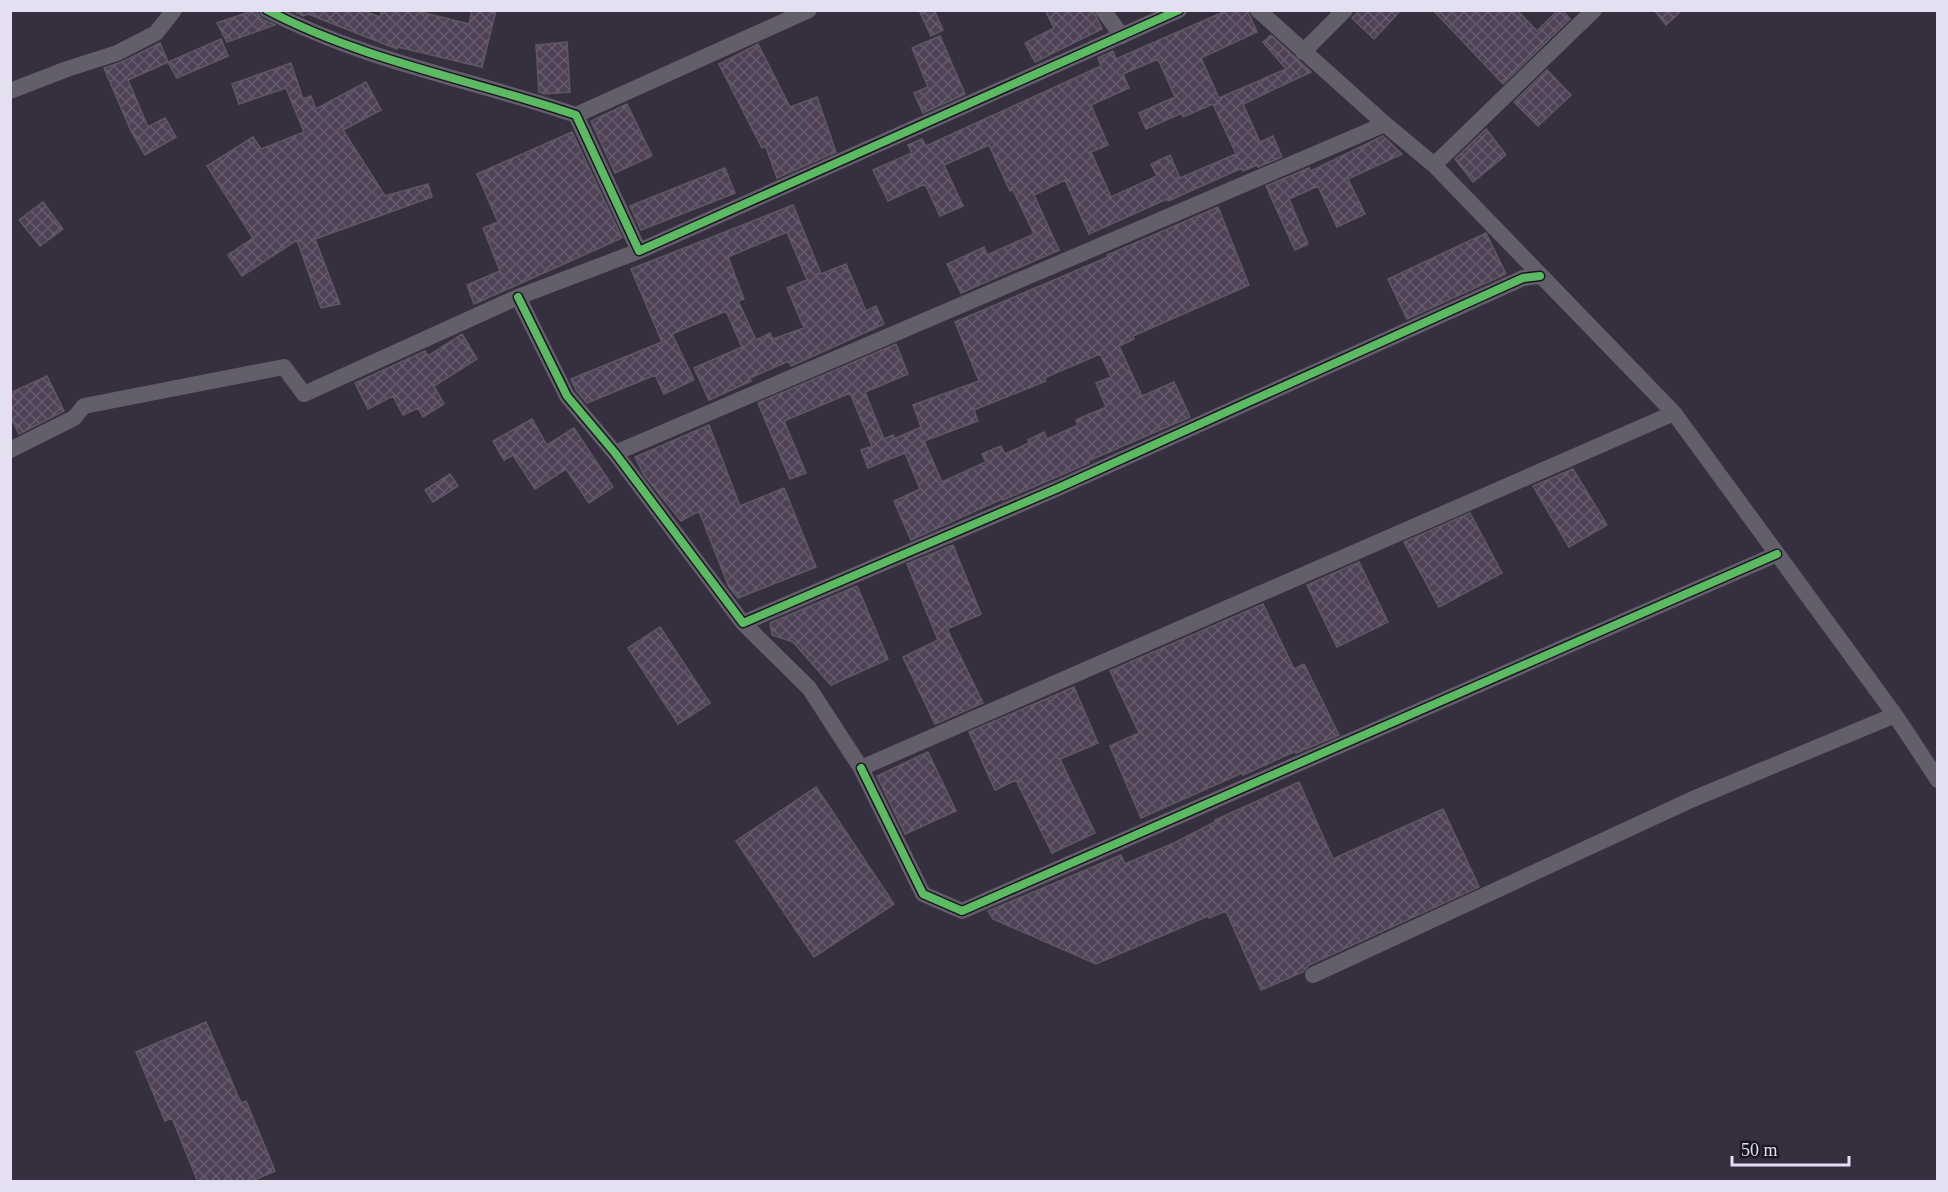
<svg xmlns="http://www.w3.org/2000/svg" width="1948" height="1192" font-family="Georgia,serif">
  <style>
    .building { fill: url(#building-cross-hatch); stroke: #5f5864; stroke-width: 1.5; fill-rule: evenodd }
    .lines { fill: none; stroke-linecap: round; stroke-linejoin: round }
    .minor { stroke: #635f6a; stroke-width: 16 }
    .cycleway-casing { stroke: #191521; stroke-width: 11 }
    .cycleway { stroke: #5cba63; stroke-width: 8 }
  </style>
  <defs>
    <pattern id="building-cross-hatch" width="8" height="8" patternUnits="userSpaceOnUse" patternTransform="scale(1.5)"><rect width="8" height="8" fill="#4f4156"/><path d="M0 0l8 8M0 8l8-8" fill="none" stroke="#685c6f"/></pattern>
  </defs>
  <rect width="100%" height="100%" fill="#352f3f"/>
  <path class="building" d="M255 10 262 19 275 25 227 42 217 23Z
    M292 10H361L380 17 382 10H413L469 24 472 10H496L482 67 398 47 397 49 308 14 303 16Z
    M919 10H934L943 30 931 36Z
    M1045 10H1093L1102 29 1035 62 1025 43 1054 28Z
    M1228 10H1247L1257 32 1201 58 1219 98 1286 69 1263 42 1271 35 1311 72 1243 104 1260 142 1273 136 1282 157 1258 167 1257 165 1243 171 1242 168 1168 201 1167 199 1089 234 1065 180 1034 195 1059 250 961 293 947 264 984 247 987 255 1034 234 1013 190 1010 191 989 145 944 165 963 206 940 216 925 184 888 201 873 170 912 153 908 145 922 139 926 146 1101 66 1098 58 1113 51 1116 59ZM1158 59 1175 97 1139 113 1146 129 1182 113 1183 117 1213 104 1236 154 1180 178 1170 155 1151 164 1157 176 1111 197 1091 152 1108 145 1091 105 1129 88 1123 74Z
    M1360 10H1401L1374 39 1352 18Z
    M1433 10H1517L1537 31 1558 10H1562L1570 19 1503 84Z
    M1654 10H1682L1666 25Z
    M940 36 965 94 923 113 914 93 928 87 912 48Z
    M221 39 228 56 177 78 168 62Z
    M567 42 570 92 544 94 539 92 536 45Z
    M160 43 168 62 128 80 148 127 165 118 176 137 145 155 131 131 104 68 122 62Z
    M758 44 790 107 817 97 836 152 777 178 766 147 762 148 719 64Z
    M291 63 303 99 311 96 316 109 366 82 381 110 343 130 385 196 428 184 432 197 315 239 340 304 321 308 297 240 242 276 228 255 253 238 207 166 253 137 261 149 304 132 286 88 239 104 232 84Z
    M1547 70 1571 95 1538 126 1514 102Z
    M627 104 652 156 615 173 591 121Z
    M1486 129 1506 155 1473 182 1455 159Z
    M572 132 622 238 474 304 467 285 500 271 483 228 498 222 477 174Z
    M1383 136 1402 154 1348 179 1365 214 1337 227 1318 186 1289 199 1308 244 1295 250 1266 186 1309 168 1311 171Z
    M725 168 735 193 641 230 630 206Z
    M43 202 63 229 40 246 19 220Z
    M793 205 821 274 846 264 866 311 876 306 884 324 791 366 789 361 750 378 751 381 709 400 694 368 742 347 726 311 672 334 694 380 664 394 655 375 587 403 576 390 571 379 662 342 631 269ZM787 232 807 280 787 288 804 328 773 339 770 333 756 340 738 301 744 299 728 257Z
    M1218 207 1249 285 1133 336 1134 339 1119 346 1142 396 1174 382 1190 417 1088 461 1089 463 1052 479 1003 500 1002 499 911 540 894 501 920 489 905 453 868 468 861 450 872 446 850 393 784 421 806 473 790 479 758 403 896 344 908 374 865 392 884 439 893 435 894 439 921 427 913 405 979 381 955 322 1108 257 1107 255ZM1100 354 1111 377 1096 383 1106 407 1076 420 1078 425 1047 439 1044 432 1028 440 1029 443 1005 454 1001 446 982 454 986 462 942 482 924 441 978 421 974 410 1046 381 1044 378Z
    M1486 233 1506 274 1407 319 1388 279Z
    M462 334 477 359 434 386 444 404 423 417 418 408 403 415 393 396 368 409 355 383 425 351 428 356Z
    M47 376 64 411 19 434 10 416V393Z
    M532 419 547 445 574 428 613 487 589 503 566 469 535 489 513 455 504 460 493 441Z
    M709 425 740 506 784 488 816 567 738 598 729 587 699 511 681 521 644 475 635 457Z
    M1573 469 1607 525 1569 547 1533 486Z
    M450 474 458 486 433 502 425 490Z
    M1470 513 1502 573 1439 607 1404 542Z
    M953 545 981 614 947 629 983 703 935 724 903 657 938 640 907 564Z
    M1359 562 1388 622 1337 647 1307 585Z
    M857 586 888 659 831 685 793 642 772 635 770 623Z
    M1263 604 1294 669 1304 664 1339 735 1296 753V751L1243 775 1242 773 1141 818 1110 746 1139 733 1110 671Z
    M660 627 710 703 678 724 628 648Z
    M1074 687 1098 743 1060 759 1095 833 1052 853 1016 780 995 790 969 732Z
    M928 752 956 811 905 834 877 776Z
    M1299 782 1333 859 1443 809 1479 887 1309 965 1303 972 1261 990 1226 911 1209 918 1208 916 1096 964 993 919 988 911 1121 855 1125 864 1174 843 1215 822V820Z
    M816 787 894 904 814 957 736 841Z
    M206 1022 241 1103 246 1101 275 1171 250 1182H198L172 1118 165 1121 136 1052Z"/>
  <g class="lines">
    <path class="minor" d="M267 10C364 61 473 80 576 115L639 251 1179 10
      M1103 10 1122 36
      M1258 10 1385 124 1434 165 1674 413 1895 715 1938 780
      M1303 52 1345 10
      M10 91 67 69 117 53 156 33 174 10
      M576 115 809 10
      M1434 165 1594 10
      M518 297 567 396 615 453 743 623 1056 489 1523 278 1540 276
      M10 450 74 418 84 406 284 367 304 394 518 297 639 251
      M615 453 1385 124
      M743 623 809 688 861 768 1674 413
      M861 768 923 894 962 911 1777 554
      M1313 975 1693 799 1895 715"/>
    <defs>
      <path id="cycleway" d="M267 10C364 61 473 80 576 115L639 251 1179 10
        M518 297 567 396 615 453 743 623 1056 489 1523 278 1540 276
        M861 768 923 894 962 911 1777 554"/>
    </defs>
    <use href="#cycleway" class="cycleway-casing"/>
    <use href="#cycleway" class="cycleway"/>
  </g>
  <rect width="1948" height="1192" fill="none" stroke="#e4dff1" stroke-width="24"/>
  <path d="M1732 1156v9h117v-9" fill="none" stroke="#e4dff1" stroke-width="3"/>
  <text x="1741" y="1156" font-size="18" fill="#e4dff1" stroke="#191521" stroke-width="4.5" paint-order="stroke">50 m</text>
</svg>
